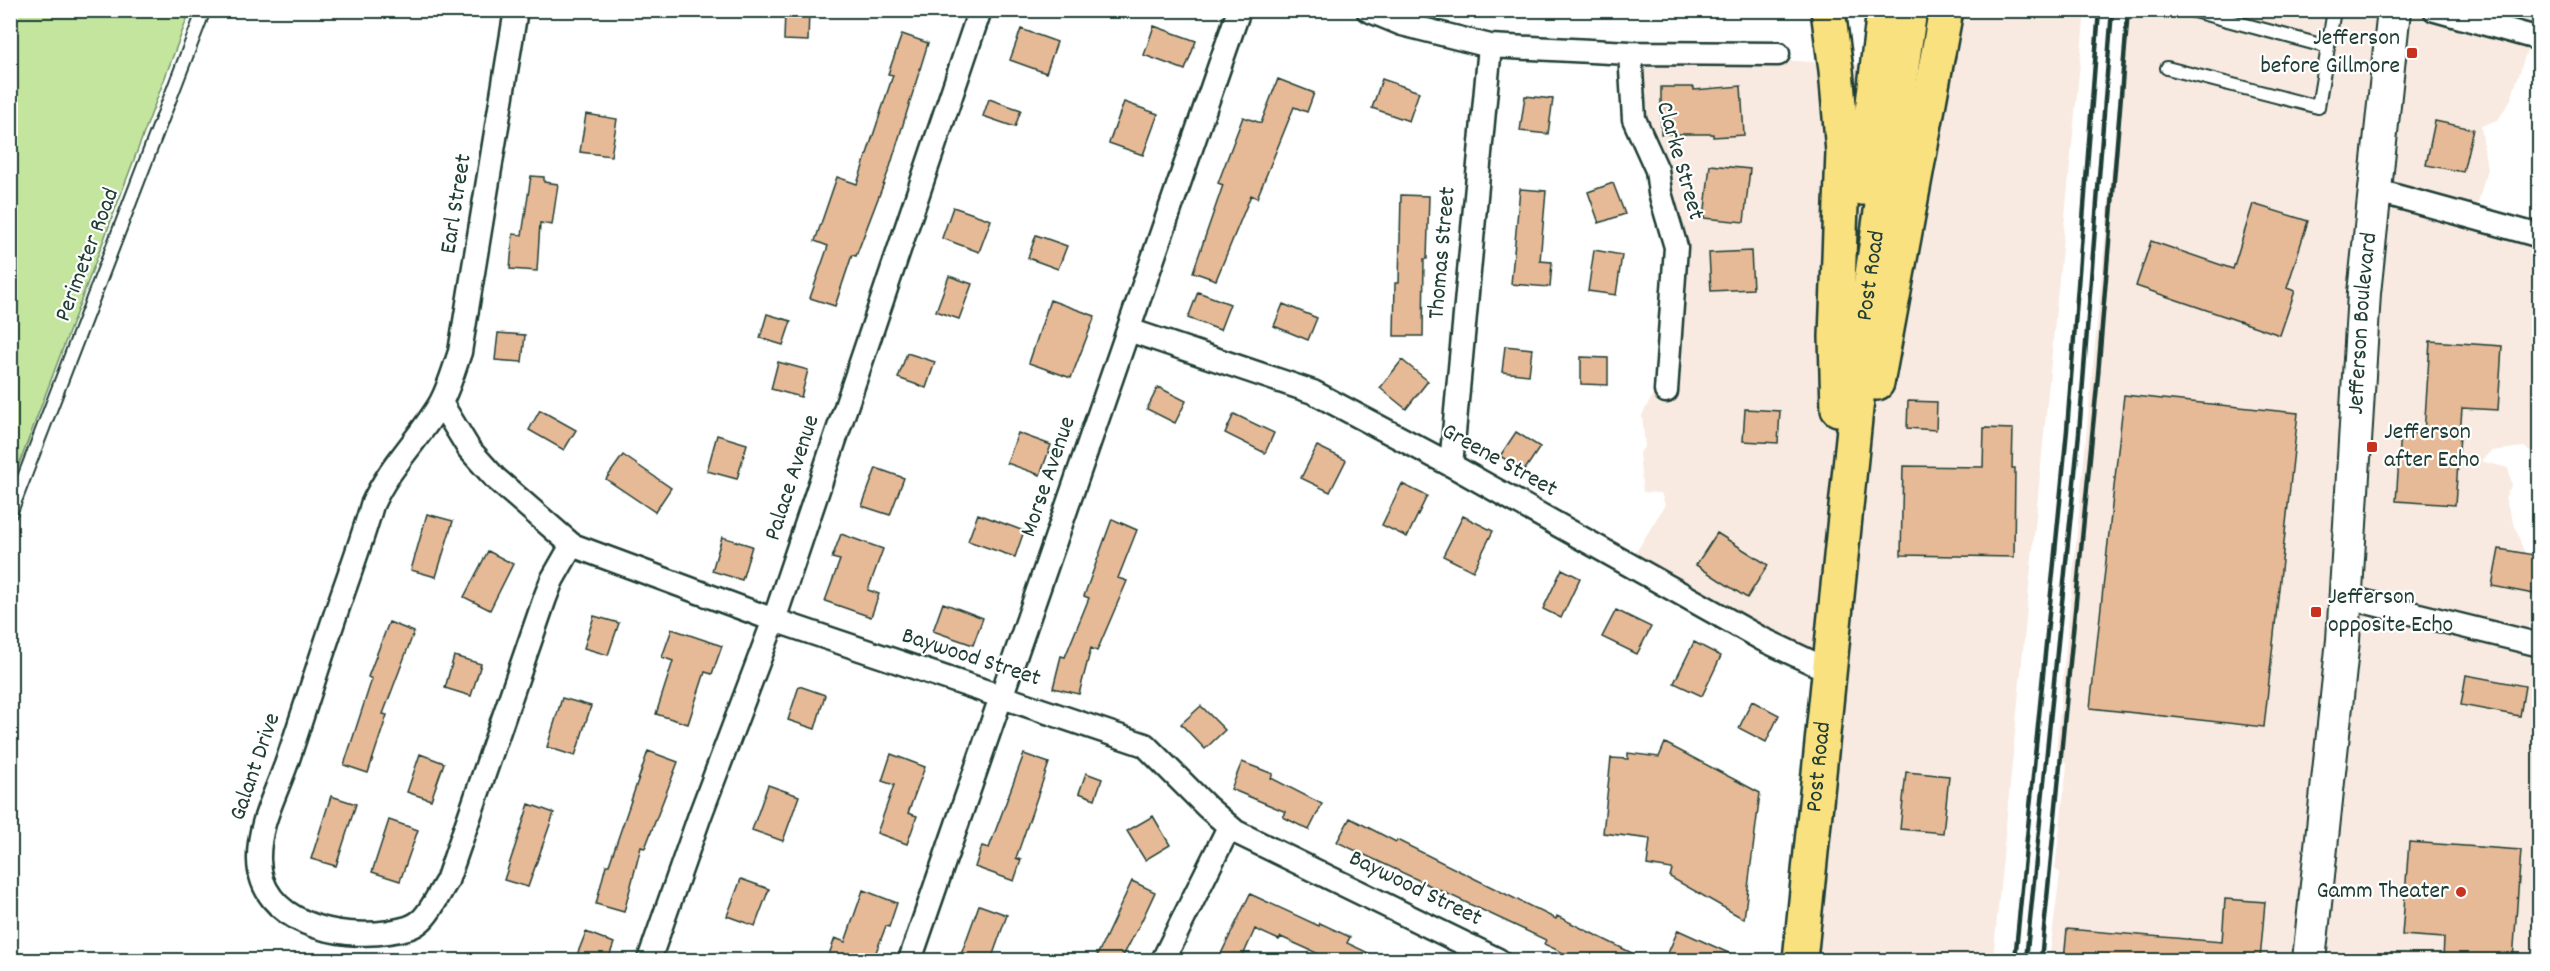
<svg xmlns="http://www.w3.org/2000/svg" width="2550" height="971" font-family="Dekko,sans-serif">
  <style>
    .built { fill: #f8eae0 }
    .green { fill: #c3e59e; stroke: #719169; stroke-width: 1.5 }
    .building { fill: #e6ba97; stroke: #1f3d34; stroke-width: 1.5 }
    .lines { fill: none; stroke-linecap: round; stroke-linejoin: round }
    .lane-casing { stroke: #1f3d34; stroke-width: 16 }
    .street-casing { stroke: #1f3d34; stroke-width: 27 }
    .secondary-casing { stroke: #1f3d34; stroke-width: 36 }
    .primary-casing { stroke: #1f3d34; stroke-width: 38 }
    .lane { stroke: #fff; stroke-width: 12 }
    .street { stroke: #fff; stroke-width: 22 }
    .secondary { stroke: #fff; stroke-width: 32 }
    .primary { stroke: #fae180; stroke-width: 33 }
    .rail { stroke: #1f3d34; stroke-width: 4.5 }
    .poi-dot { fill: #c8321e; stroke: #fff; stroke-width: 2 }
    .labels { text-anchor: middle; dominant-baseline: central; stroke-width: 4.5; stroke-linejoin: round; paint-order: stroke }
    .poi-label { font-size: 24px; fill: #1f3d34; stroke: #fff; text-anchor: end }
    .street-label { font-size: 24px; fill: #1f3d34; stroke: #fff }
  </style>
  <rect width="100%" height="100%" fill="#fff"/>
  <filter id="ink" filterUnits="userSpaceOnUse"><feTurbulence type="fractalNoise" baseFrequency=".0167" numOctaves="2"/><feDisplacementMap in="SourceGraphic" scale="12" xChannelSelector="R" yChannelSelector="G"/><feConvolveMatrix kernelMatrix="1 2 1 2 8 2 1 2 1" color-interpolation-filters="sRGB"/></filter>
  <g filter="url(#ink)">
    <path class="built" d="M1884 11H2085L1993 960H1795L1827 684 1707 619 1630 562 1665 505 1661 493 1643 492 1639 454 1645 446 1642 415 1653 395 1662 302 1663 212 1633 122 1639 55 1769 59 1875 66Z
      M2127 11H2539V42L2530 41 2511 99 2498 120 2481 126 2487 170 2474 217 2539 240V448L2530 451 2524 447 2491 451 2481 461 2508 468 2512 484 2505 498 2539 595 2526 637 2540 644 2539 960H2049L2060 873 2055 869 2067 765 2056 750Z"/>
    <path class="green" d="M11 10 190 11 11 486 10 11Z"/>
    <path class="building" d="M785 10H809L808 41 784 40Z
      M1154 26 1196 41 1185 70 1144 55Z
      M1021 29 1057 42 1046 73 1010 60Z
      M902 34 928 43 890 167 856 256 852 255 835 306 810 298 828 246 815 241 837 177 857 184 893 75 888 74Z
      M1278 79 1314 93 1307 112 1294 107 1257 198 1251 195 1216 280 1193 272 1223 185 1218 183 1243 117 1261 123Z
      M1382 79 1419 92 1409 121 1372 108Z
      M1741 86 1744 135 1713 137V134H1661V87H1694V90Z
      M1525 96 1553 99 1548 134 1520 131Z
      M989 99 1021 110 1015 127 983 116Z
      M1124 102 1158 114 1143 155 1109 143Z
      M586 114 617 119 611 156 580 152Z
      M2435 121 2473 129 2463 172 2426 165Z
      M1710 165 1750 169 1744 222 1704 218Z
      M531 176 544 177V182L558 184 552 225 540 223 537 271 510 269 513 234 522 235Z
      M1613 183 1625 214 1599 223 1588 192Z
      M1520 189 1546 191 1540 261 1552 262 1550 287 1511 284Z
      M1401 195 1429 196 1427 259H1424L1423 336H1394L1395 283H1399Z
      M2253 204 2308 221 2287 288 2295 291 2280 335 2136 286 2151 241 2233 269Z
      M953 207 991 220 979 252 942 238Z
      M1036 235 1067 246 1058 269 1028 258Z
      M1594 250 1622 255 1616 295 1588 291Z
      M1751 251 1753 289 1711 291 1709 253Z
      M949 276 972 284 959 319 936 311Z
      M1198 292 1230 304 1220 330 1188 318Z
      M1050 300 1095 316 1071 378 1029 363Z
      M1283 304 1317 318 1308 340 1274 326Z
      M767 314 791 321 783 345 760 338Z
      M498 333 525 335 522 362 495 360Z
      M2430 341 2502 346 2498 410 2462 408 2455 505 2396 501 2401 432 2424 434Z
      M1505 346 1532 349 1529 375 1502 372Z
      M907 353 935 362 926 388 898 378Z
      M1581 357 1608 358V385L1581 384Z
      M1402 360 1428 381 1406 409 1380 388Z
      M778 362 808 370 801 397 771 389Z
      M1158 387 1186 401 1175 423 1147 409Z
      M2124 395 2298 413 2264 727 2090 708Z
      M1908 401 1937 402 1936 430 1907 428Z
      M1745 409 1780 411 1778 443 1743 441Z
      M540 410 576 430 564 450 529 430Z
      M1234 414 1274 433 1265 453 1225 433Z
      M1984 428 2013 429 2012 468H2015L2014 557 1901 555 1903 466 1983 467Z
      M1516 432 1540 447 1524 471 1500 456Z
      M1018 433 1051 445 1040 475 1007 463Z
      M717 435 747 444 737 479 707 471Z
      M1317 446 1346 460 1330 492 1301 478Z
      M623 455 671 488 655 512 606 479Z
      M876 468 904 478 890 515 862 506Z
      M1402 484 1427 496 1407 537 1382 525Z
      M427 514 453 521 436 577 411 570Z
      M978 514 1024 531 1015 557 968 541Z
      M1463 516 1493 531 1473 571 1443 556Z
      M1112 519 1137 530 1118 578 1127 581 1097 651 1091 648 1079 694 1053 688 1061 656 1065 657 1089 598 1084 596Z
      M1717 533 1768 565 1747 598 1696 565Z
      M841 534 883 549 868 590 879 594 871 617 825 601 840 560 832 558Z
      M722 537 752 546 742 580 712 571Z
      M2499 549 2540 556 2534 594 2492 586Z
      M488 551 513 564 490 610 464 597Z
      M1562 569 1580 578 1561 618 1543 609Z
      M943 603 983 618 973 645 933 631Z
      M1616 610 1651 627 1637 654 1602 637Z
      M594 616 619 623 608 655 584 648Z
      M389 622 414 632 383 714 387 715 368 773 344 765 372 679 368 677Z
      M672 629 722 646 712 674 705 672 688 724 656 714 673 661 662 657Z
      M1694 642 1721 656 1702 696 1674 683Z
      M454 656 481 664 471 696 445 688Z
      M2466 675 2525 686 2520 716 2461 705Z
      M799 686 825 695 815 729 788 720Z
      M562 698 591 706 575 756 547 747Z
      M1752 701 1779 715 1766 742 1739 728Z
      M1201 706 1225 730 1205 749 1181 724Z
      M1665 743 1760 793 1744 919 1670 877 1672 869 1647 865 1650 839 1603 833 1611 758 1628 759V753L1659 757Z
      M648 751 678 762 645 848 641 847 624 912 596 904 606 865H609Z
      M420 754 444 763 431 800 407 792Z
      M891 754 925 767 908 813 917 816 907 844 877 833 894 785 882 781Z
      M1024 754 1049 763 1016 858 1021 860 1014 881 975 867 982 846 989 848Z
      M1242 762 1273 774 1271 778 1322 804 1309 830 1283 817 1286 812 1231 789Z
      M1906 772 1949 776 1943 833 1900 829Z
      M1086 773 1102 779 1095 799 1079 793Z
      M768 785 799 796 783 841 752 830Z
      M331 796 356 804 336 866 311 859Z
      M529 804 554 813 528 887 504 880Z
      M1153 816 1170 845 1145 860 1127 831Z
      M1350 818 1396 842 1397 840 1556 919 1557 916 1646 960H1578L1544 944 1546 940 1337 842Z
      M389 820 418 830 400 881 372 872Z
      M2409 842 2521 850 2513 960H2443L2444 938 2402 935Z
      M741 879 769 889 755 926 727 916Z
      M1132 881 1155 892 1142 920 1121 960H1095Z
      M863 890 897 903 889 927 886 926 873 960H827L835 938 845 942Z
      M1250 894 1319 926 1320 923 1350 937 1347 943 1383 960H1332L1281 937 1279 940 1255 929 1241 960H1218Z
      M2225 899 2265 902 2260 960H2064L2067 929 2222 942Z
      M979 905 1007 915 991 960H959Z
      M1678 930 1744 960H1665Z
      M586 932 614 943 608 960H575Z"/>
    <g class="lines">
      <defs>
        <path id="lane" d="M2190 10 2328 47 2334 10
          M2167 68 2318 107 2328 47
          M10 514 204 10"/>
        <path id="street" d="M516 10 460 352C454 369 449 388 440 404 419 439 389 467 372 505 362 541 348 577 336 613 320 660 305 708 289 756 278 791 258 822 259 860 260 923 339 940 389 932 399 930 411 929 419 922 430 914 439 893 447 881L545 598 552 580 572 545
          M1368 10 1402 24 1490 46 1630 53 1778 54
          M2435 10 2540 39
          M1630 53 1634 119 1657 170 1660 193 1676 247 1666 391
          M2374 190 2540 236
          M1129 330 1313 392 1451 465 1762 639 1830 671
          M441 403 469 449 495 478 572 545 774 620 1145 745 1207 807 1236 832 1498 960
          M1451 465 1490 46
          M2346 597 2540 645
          M649 960 699 818 774 620 980 10
          M910 960 1239 10
          M1163 960 1229 827"/>
        <g id="secondary">
          <path id="s1" d="M2309 960 2343 640 2364 293 2394 10"/>
        </g>
        <g id="primary">
          <path d="M1828 10 1836 70 1843 152 1836 337 1838 409"/>
          <path d="M1863 188 1884 10"/>
          <path d="M1877 383 1946 10"/>
          <path id="s2" d="M1800 960 1864 330 1910 10"/>
        </g>
      </defs>
      <use href="#lane" class="lane-casing"/>
      <use href="#street" class="street-casing"/>
      <use href="#secondary" class="secondary-casing"/>
      <use href="#primary" class="primary-casing"/>
      <use href="#lane" class="lane"/>
      <use href="#street" class="street"/>
      <use href="#secondary" class="secondary"/>
      <use href="#primary" class="primary"/>
      <path class="rail" d="M2015 960 2067 430 2099 10
        M2026 960 2079 433 2112 10
        M2041 960 2098 375 2128 10"/>
    </g>
  </g>
  <g class="poi-dot">
    <rect x="2406" y="47" width="12" height="12" rx="3"/>
    <rect x="2366" y="441" width="12" height="12" rx="3"/>
    <rect x="2310" y="606" width="12" height="12" rx="3"/>
    <circle cx="2461" cy="892" r="6"/>
  </g>
  <g class="labels">
    <g class="poi-label">
      <text x="2400" y="39">Jefferson<tspan x="2400" dy="28">before Gillmore</tspan></text>
      <text x="2384" y="433" text-anchor="start">Jefferson<tspan x="2384" dy="28">after Echo</tspan></text>
      <text x="2328" y="598" text-anchor="start">Jefferson<tspan x="2328" dy="28">opposite Echo</tspan></text>
      <text x="2449" y="892">Gamm Theater</text>
    </g>
    <g class="street-label">
      <text transform="translate(1679 161) rotate(74)">Clarke Street</text>
      <text transform="translate(457 204) rotate(-81)">Earl Street</text>
      <text transform="translate(1443 253) rotate(-85)">Thomas Street</text>
      <text transform="translate(88 255) rotate(-69)">Perimeter Road</text>
      <text stroke="none"><textPath href="#s2" startOffset="688">Post Road</textPath></text>
      <text stroke="none"><textPath href="#s1" startOffset="639">Jefferson Boulevard</textPath></text>
      <text transform="translate(1499 461) rotate(29)">Greene Street</text>
      <text transform="translate(1049 477) rotate(-71)">Morse Avenue</text>
      <text transform="translate(793 478) rotate(-72)">Palace Avenue</text>
      <text transform="translate(971 658) rotate(18)">Baywood Street</text>
      <text transform="translate(256 767) rotate(-71)">Galant Drive</text>
      <text stroke="none"><textPath href="#s2" startOffset="194">Post Road</textPath></text>
      <text transform="translate(1415 889) rotate(26)">Baywood Street</text>
    </g>
  </g>
  <rect width="2550" height="971" fill="none" stroke="#fff" stroke-width="36"/>
  <rect x="18" y="18" width="2514" height="935" fill="none" stroke="#1f3d34" stroke-width="2" filter="url(#ink)"/>
</svg>
